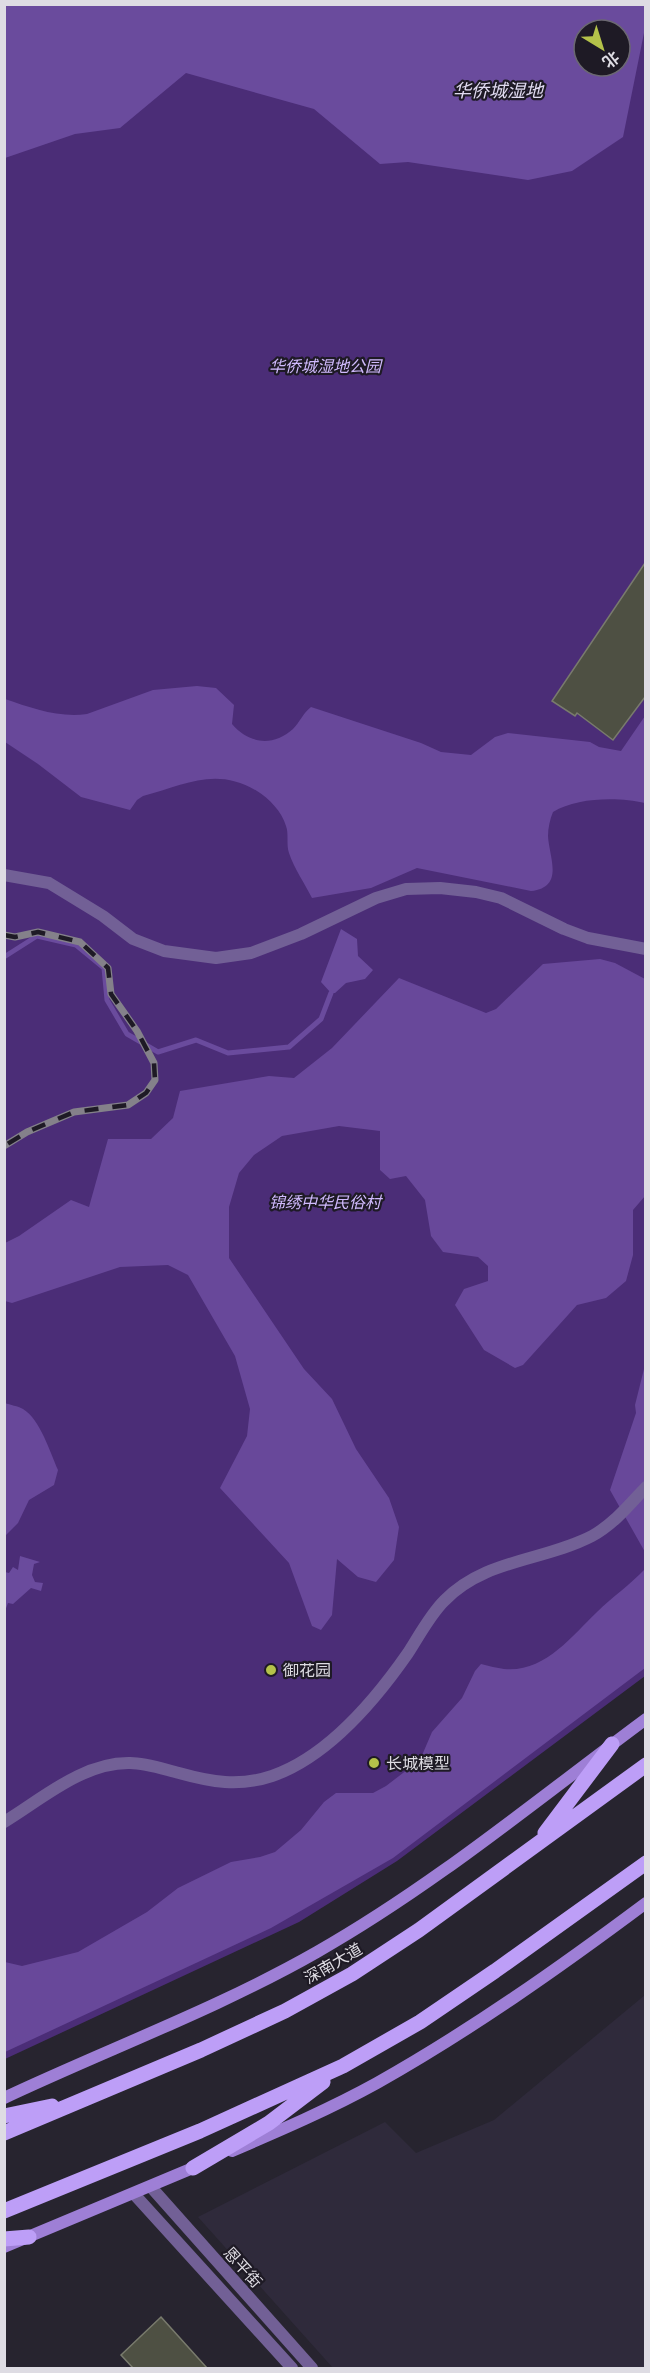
<svg xmlns="http://www.w3.org/2000/svg" width="650" height="2373" font-family="'IBM Plex Serif','Noto Sans SC',serif">
  <style>
    .built { fill: #2f2a3b }
    .green { fill: #4b2d77; fill-rule: evenodd }
    .forest { fill: #68489a }
    .water { fill: #6a4b9d; fill-rule: evenodd }
    .lines { fill: none; stroke-linecap: round; stroke-linejoin: round }
    .stream { stroke: #6a4b9d; stroke-width: 5 }
    .building { fill: #4e5043; stroke: #797b6d; stroke-width: 1.5 }
    .pedestrian { stroke: #726096; stroke-width: 12 }
    .minor { stroke: #726096; stroke-width: 12 }
    .secondary { stroke: #9e7fd6; stroke-width: 12 }
    .primary { stroke: #bd9ef7; stroke-width: 15 }
    .rail-casing { stroke: #84818a; stroke-width: 7 }
    .rail { stroke: #1e1a25; stroke-width: 4.5; stroke-dasharray: 14; stroke-linecap: butt }
    .poi-dot { fill: #b4c24a; stroke: #1e1a25; stroke-width: 2 }
    .labels { text-anchor: middle; dominant-baseline: central; stroke-width: 4.5; stroke-linejoin: round; paint-order: stroke }
    .park-label { font-size: 16px; font-style: italic; fill: #d0bafd; stroke: #1e1a25 }
    .poi-label { font-size: 16px; fill: #dedce3; stroke: #1e1a25; text-anchor: start }
    .street-label { font-size: 16px; fill: #dedce3; stroke: #1e1a25 }
    .water-label { font-size: 18px; font-style: italic; fill: #e0daf0; stroke: #1e1a25 }
  </style>
  <rect width="100%" height="100%" fill="#27242f"/>
  <path class="built" d="M645 1995V2368H333L198 2217 385 2122 416 2153 494 2120Z"/>
  <path class="green" d="M5 5H645V1676L397 1861 299 1922 5 2059ZM584 30H620V66H584Z"/>
  <path class="forest" d="M197 686 216 688 234 705 232 724C249 744 273 747 293 729 300 722 303 713 311 707L421 743 441 752 471 755 495 737 508 733 581 741 590 742 599 747 621 751 645 716V803C619 797 577 797 553 812 550 819 548 828 548 836 549 857 565 887 531 891L417 868 371 888 312 898C305 884 294 868 289 853 286 844 289 834 286 826 282 812 269 798 257 791 216 766 184 785 143 796L137 800 130 810 81 797 38 764 5 742V699C31 708 59 718 87 714L153 690Z
    M600 959 615 963 645 979V1196L633 1210V1255L626 1281 606 1298 577 1305 523 1365 515 1368 484 1350 455 1305 464 1289 488 1281V1266L478 1257 443 1252 431 1236 425 1200 406 1176 390 1179 380 1170V1131L339 1126 282 1136 254 1155 239 1173 229 1207V1258L304 1369 332 1399 356 1449 389 1498 399 1527 394 1560 376 1582 358 1577 337 1559 332 1615 321 1630 312 1626 289 1563 220 1488 247 1436 250 1409 235 1356 188 1275 168 1265 120 1267 12 1303 5 1301V1243L19 1236 71 1200 89 1207 108 1139H151L173 1118 180 1091 269 1076 294 1078 332 1048 399 978 486 1013 496 1009 543 964Z
    M645 1365V1552L610 1490 636 1413 635 1405Z
    M5 1403C10 1405 18 1406 23 1409 40 1419 50 1452 58 1470L54 1485 29 1500 18 1523 5 1536Z
    M645 1569V1668L393 1858 271 1928 5 2052V1962L22 1966 78 1952 147 1912 178 1888 231 1862 260 1857 275 1852 301 1830 324 1802 336 1793H373L386 1786 420 1760 432 1732 462 1698 475 1671 481 1664C489 1666 497 1668 504 1669 544 1673 571 1637 597 1612 612 1597 630 1585 645 1569Z"/>
  <path class="water" d="M645 4V28L623 137 572 171 528 180 408 162 380 164 314 109 186 73 120 128 75 134 5 158V5ZM584 30H620V66H584Z
    M341 929 357 939 358 956 373 970 365 979 346 983 335 993H331L321 982Z
    M20 1556 40 1562 34 1564 32 1575 35 1582 43 1583 41 1591 31 1588 13 1604 8 1603 5 1611V1572L9 1573 13 1567 18 1570Z"/>
  <g class="lines">
    <path class="stream" d="M4 957 37 936 76 945 104 968 107 1000 127 1034 158 1052 196 1040 228 1053 289 1047 321 1019 331 993"/>
  </g>
  <path class="building" d="M645 563V697L613 740 577 713 575 716 552 701Z
    M161 2317 207 2368H133L121 2355Z"/>
  <g class="lines">
    <path class="pedestrian" d="M4 875 49 883 103 916 133 939 164 951 216 958 251 953 301 934 376 898 406 889 440 888 476 892 501 898 564 929 588 938 646 949
      M4 1822C42 1799 83 1762 130 1763 146 1763 163 1769 179 1773 211 1782 239 1787 272 1776 327 1757 376 1699 408 1653 419 1636 430 1615 444 1601 484 1559 544 1561 592 1536 614 1524 630 1504 646 1487"/>
    <path class="minor" d="M151 2187 312 2368
      M134 2194 292 2368"/>
    <path class="secondary" d="M4 2098C108 2049 217 2009 317 1952 433 1886 538 1799 646 1719
      M232 2151C281 2130 330 2109 377 2083 471 2030 559 1968 646 1903
      M4 2247 200 2165"/>
    <path class="primary" d="M545 1833 612 1744
      M4 2116 52 2106
      M4 2133 201 2050 285 2011 352 1974 419 1930 646 1765
      M193 2168 269 2123 323 2082
      M4 2211 200 2131 343 2066 420 2022 495 1971 646 1863
      M4 2239 29 2237"/>
    <defs>
      <path id="rail" d="M4 935 15 937 38 932 80 942 108 968 111 994 137 1031 154 1063 155 1080 146 1093 128 1105 74 1112 27 1132 4 1146"/>
    </defs>
    <use href="#rail" class="rail-casing"/>
    <use href="#rail" class="rail"/>
  </g>
  <g class="poi-dot">
    <circle cx="271" cy="1670" r="6"/>
    <circle cx="374" cy="1763" r="6"/>
  </g>
  <g class="labels">
    <g class="park-label">
      <text x="325" y="366">华侨城湿地公园</text>
      <text x="325" y="1202">锦绣中华民俗村</text>
    </g>
    <g class="poi-label">
      <text x="283" y="1670">御花园</text>
      <text x="386" y="1763">长城模型</text>
    </g>
    <g class="street-label">
      <text transform="translate(333 1963) rotate(-30)">深南大道</text>
      <text transform="translate(243 2267) rotate(48)">恩平街</text>
    </g>
    <g class="water-label">
      <text x="498" y="90">华侨城湿地</text>
    </g>
  </g>
  <rect width="650" height="2373" fill="none" stroke="#dedce3" stroke-width="12"/>
  <g transform="translate(602 48) rotate(142)"><circle r="28" fill="#1e1a25" stroke="#6b6871" stroke-width="1.5"/>
  <path d="M0-4.5L10 22L0 15L-10 22Z" fill="#b4c24a"/>
  <text y="-9" font-size="16" font-weight="bold" text-anchor="middle" fill="#dedce3">北</text>
  </g>
</svg>
